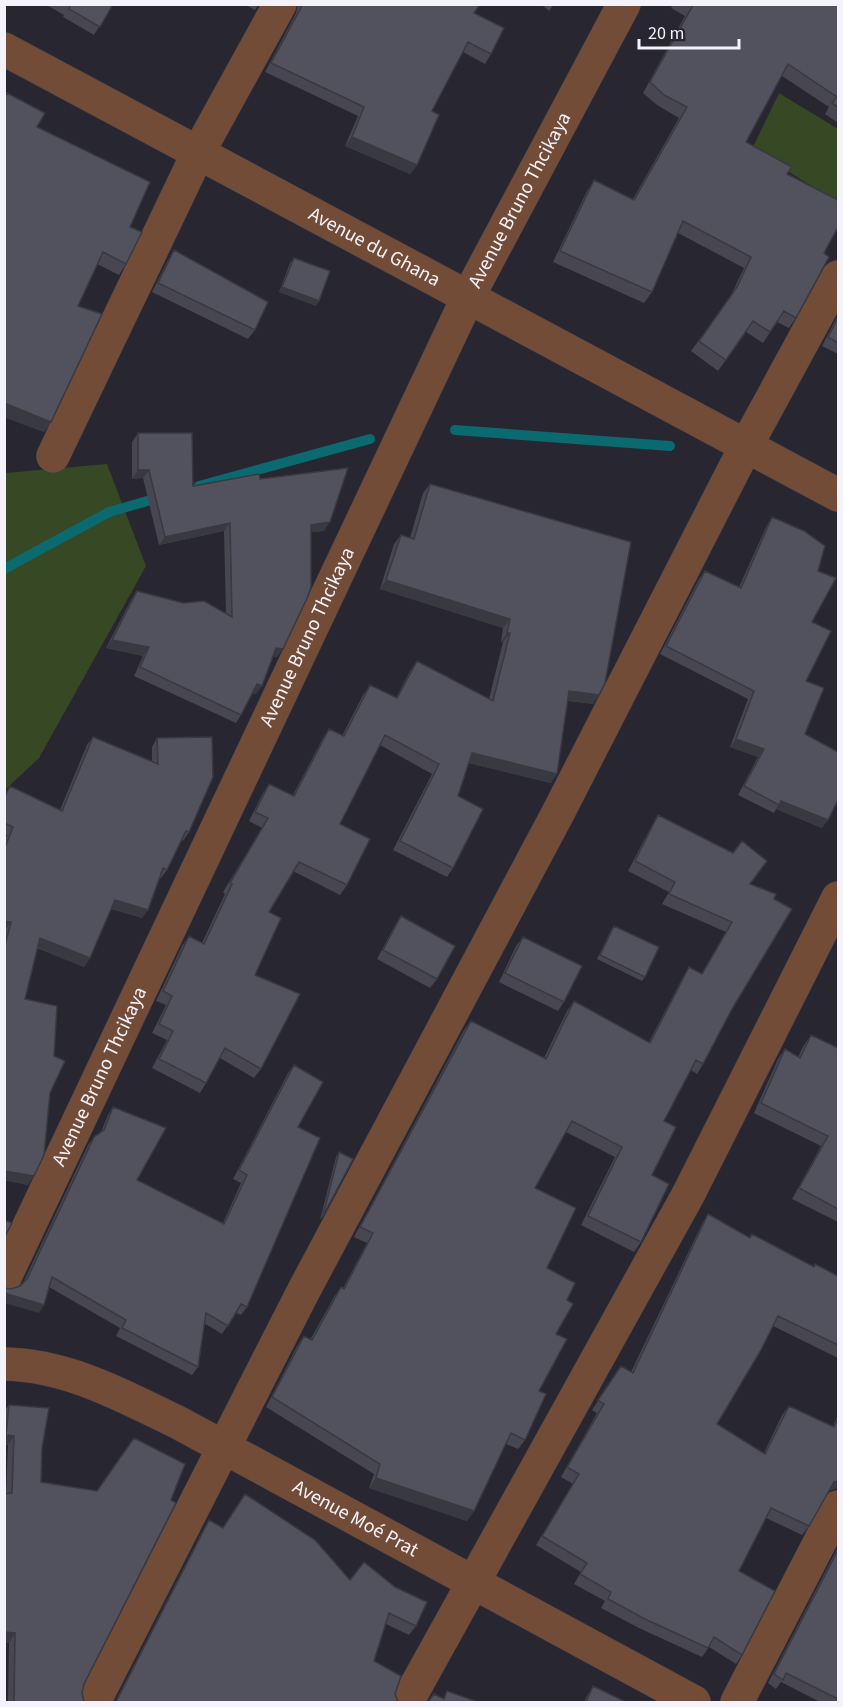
<svg xmlns="http://www.w3.org/2000/svg" width="843" height="1707" font-family="'Source Sans 3',sans-serif">
  <style>
    .green { fill: #364824 }
    .lines { fill: none; stroke-linecap: round; stroke-linejoin: round }
    .stream { stroke: #0b6970; stroke-width: 10 }
    .minor-casing { stroke: #44434d; stroke-width: 34 }
    .minor { stroke: #734c37; stroke-width: 33 }
    .wall { fill: #474651 }
    .shaded-wall { fill: #393942 }
    .building { fill: #52515e; stroke: #393942; stroke-width: 1.5 }
    .labels { text-anchor: middle; dominant-baseline: central; stroke-width: 4.5; stroke-linejoin: round; paint-order: stroke }
    .street-label { font-size: 20px; fill: #f4f3fb; stroke: #272631 }
  </style>
  <rect width="100%" height="100%" fill="#272631"/>
  <path class="green" d="M779 93 838 129V202L752 149Z
    M107 464 146 566 39 758 5 790V473Z"/>
  <g class="lines">
    <path class="stream" d="M455 430 670 446
      M199 486 370 439
      M4 569 109 512 161 497"/>
    <defs>
      <g id="minor">
        <path id="s1" d="M4 49 838 495"/>
        <path d="M53 456 198 153 280 4"/>
        <path id="s2" d="M4 1279 468 297 624 4"/>
        <path id="s3" d="M4 1364C68 1365 123 1396 179 1423L694 1702"/>
        <path d="M94 1702 303 1292 558 813 746 446 838 277"/>
        <path d="M407 1702 688 1195 838 898"/>
        <path d="M737 1702 838 1507"/>
      </g>
    </defs>
    <use href="#minor" class="minor-casing"/>
    <use href="#minor" class="minor"/>
  </g>
  <path class="wall" d="M45 4H113L94 35 63 17 64 15Z
    M244 4H259L255 10Z
    M298 4H480L474 13 491 54 485 64 463 52 432 111 417 165 410 174 345 146 358 116 265 72 296 13Z
    M541 4H554L549 11Z
    M674 4H838V123L825 114 829 107 782 76 746 142 787 174 824 253 796 318 789 328 777 322 763 343 746 332 718 371 691 351 730 297 744 268 678 233 652 292 644 303 553 262 587 191 594 180 633 199 679 118 657 105 643 93 685 16 671 8Z
    M4 96 37 127 130 227 126 264 119 275 97 264 78 306 51 422 44 432 4 417Z
    M174 250 255 330 248 339 152 292 168 260Z
    M294 258 316 306 279 292 290 263Z
    M838 315V354L822 346Z
    M138 433 193 486 260 479 324 531 311 532 277 657 273 656 256 694 253 693 241 715 236 723 134 676 143 656 106 648 131 600 137 591 226 613 224 531 159 545 143 478 132 479V442Z
    M430 484 599 695 593 704 568 701 551 783 468 763 458 796 453 868 447 877 393 850 432 774 380 745 340 824 347 885 340 895 293 871 269 912 255 975 261 1069 254 1078 220 1058 206 1083 200 1093 152 1068 167 1040 152 1033 166 1005 156 1001 182 946 189 936 202 943 225 894 223 892 262 828 249 821 263 793 269 784 293 795 323 738 329 729 342 736 363 695 370 685 396 698 410 671 417 661 489 699 503 642H501L503 628 380 589 394 544 401 535 410 538 423 493Z
    M772 517 818 571 806 681 805 734 822 828 776 809 774 813 738 795 758 757 730 747 748 699 660 654 699 579 705 571 739 587 767 525Z
    M93 737 152 761V747L157 738 189 832 183 841 182 840 167 870 161 878H160L142 918 111 909 90 958 84 967 37 948 25 999 50 1093 28 1185 4 1180V843L7 835 4 834V795L10 786 60 810 87 745Z
    M658 815 733 853 767 861 750 884 732 1009 703 1064 697 1074 691 1070 664 1121 652 1175 641 1242 634 1252 581 1225 615 1157 566 1132 535 1188 547 1268 567 1300 556 1334 525 1440 518 1449 506 1444 474 1511 467 1521 369 1488 374 1474 266 1407 297 1346 304 1336 310 1340 334 1297 341 1287 343 1288 367 1243 354 1237 464 1030 471 1021 544 1058 567 1011 574 1001 649 1042 683 977 689 967 702 973 726 932 662 904 669 892 628 871 652 825Z
    M401 916 437 979 430 988 377 959 395 925Z
    M614 926 645 977 642 981 597 959 611 930Z
    M523 937 564 1002 558 1011 499 982 516 946Z
    M811 1035 838 1048V1222L792 1199 821 1146 754 1113 778 1059 785 1049 798 1057 804 1045Z
    M294 1065 298 1127 247 1307 241 1315 236 1313 222 1334 204 1323 198 1367 192 1375 116 1336 120 1328 49 1287 39 1313 11 1289 20 1286 23 1283 88 1145 94 1137 101 1132 108 1115 113 1107 137 1180 223 1223 241 1183 233 1179 288 1073Z
    M339 1152 323 1216 320 1220 336 1157Z
    M708 1214 749 1237 752 1234 813 1267 838 1276V1358L773 1326 717 1424 764 1453 782 1415 789 1406 833 1426 838 1415V1489L837 1488 829 1491 809 1526 802 1535 766 1518 739 1571 742 1655 736 1664 709 1647 702 1657 639 1628 601 1608 605 1601 574 1584 581 1572 536 1545 573 1484 561 1477 597 1413 592 1410 621 1366 631 1372 702 1224Z
    M9 1405 42 1448 41 1482 84 1684 82 1693 84 1702H8L9 1643 4 1642V1494H6L8 1445H4V1411Z
    M245 1494 350 1580 416 1626 409 1635 386 1624 374 1661 395 1694 398 1702H115L203 1530 209 1520 223 1527Z
    M838 1547V1702H820L781 1682 776 1689 768 1683Z
    M593 1686 626 1702H584L587 1696Z"/>
  <path class="shaded-wall" d="M352 137 417 165 410 174 345 146Z
    M282 287 319 301 316 306 279 292Z
    M4 403 51 422 44 432 4 417Z
    M138 470H149L143 478 132 479Z
    M330 522 324 531 305 533 311 525Z
    M230 523 224 531 159 545 165 537Z
    M386 580 510 619 503 628 380 589Z
    M507 633H510L503 642H501Z
    M112 640 149 647 143 656 106 648Z
    M276 648 283 649 277 657 270 656Z
    M257 684 262 686 256 694 251 692Z
    M569 691 599 695 593 704 563 700Z
    M736 739 764 749 758 757 730 747Z
    M472 753 557 774 551 783 465 762Z
    M781 801 828 820 822 828 776 809Z
    M115 900 148 910 142 918 109 908Z
    M4 921 11 922 4 931Z
    M40 938 90 958 84 967 34 946Z
    M4 1171 34 1176 28 1185 4 1180Z
    M4 1293 44 1305 39 1313 4 1303Z
    M6 1435 14 1436 8 1445H4V1438Z
    M376 1478 474 1511 467 1521 369 1488Z
    M838 1481V1489L837 1488 827 1492 834 1482Z
    M4 1632 15 1633 9 1643 4 1642Z"/>
  <path class="building" d="M67 4H113L100 27 69 9 70 6Z
    M303 4H480L474 13 504 28 491 54 468 42 432 111 439 115 417 165 352 137 364 107 271 63Z
    M691 4H838V107L832 103 837 97 788 64 746 142 792 167 787 174 838 200V227L824 253 829 257 796 318 784 311 770 332 753 321 726 360 699 341 737 287 751 257 683 221 652 292 560 251 594 180 634 200 687 107 664 95 650 82 693 5Z
    M7 93 45 113 37 127 150 182 130 227 142 232 126 264 103 252 78 306 102 314 51 422 4 403V97Z
    M174 250 268 302 255 330 158 283Z
    M294 258 330 271 319 301 282 287Z
    M838 318V343L828 337Z
    M138 433H192L193 486 259 474 260 479 348 468 330 522 311 525V587L308 596 283 649 276 648 262 686 257 684 241 715 140 667 149 647 112 640 137 591 183 603 204 601 232 617 230 523 165 537 149 470H138Z
    M430 484 631 542 605 683 599 695 569 691 557 774 472 753 458 796 483 809 453 868 400 841 439 764 385 735 340 824 370 839 347 885 299 862 269 912 281 918 255 975 300 994 261 1069 225 1048 206 1083 159 1059 173 1031 159 1024 172 996 163 991 189 936 204 944 232 884 230 883 268 818 255 812 269 784 294 796 329 729 344 736 370 685 397 698 417 661 493 701 510 633H507L510 619 386 580 401 535 414 539Z
    M772 517 804 531 825 546 818 571 836 578 812 622 831 631 806 681 824 688 805 734 838 752V800L828 820 781 801 779 805 744 786 764 749 736 739 754 691 666 646 705 571 741 588Z
    M93 737 158 764 157 738 212 737 213 777 189 832 186 831 167 870 163 868 148 910 115 900 90 958 40 938 25 999 57 1006 54 1056 65 1061 50 1093 44 1155 34 1176 4 1171V949L11 922 4 921V850L13 827 4 823V798L10 786 62 811Z
    M658 815 733 853 742 841 767 861 750 884 776 894 774 899 792 909 732 1009 703 1064 696 1060 664 1121 676 1127 652 1175 669 1184 641 1242 588 1216 622 1147 572 1121 535 1188 576 1208 547 1268 575 1283 567 1300 573 1304 556 1334 567 1339 539 1391 546 1394 525 1440 511 1433 474 1511 376 1478 380 1464 272 1397 304 1336 312 1340 341 1287 344 1289 373 1233 360 1227 471 1021 546 1059 574 1001 650 1043 689 967 702 974 732 922 669 894 675 882 635 861Z
    M401 916 455 946 437 979 383 950Z
    M614 926 659 947 645 977 600 955Z
    M523 937 582 966 564 1002 505 973Z
    M811 1035 838 1048V1209L799 1188 828 1136 761 1103 785 1049 800 1058Z
    M294 1065 323 1082 298 1127 320 1138 247 1307 241 1304 228 1326 206 1313 198 1367 122 1328 126 1320 52 1277 44 1305 4 1293V1288L11 1289 20 1286 27 1279 94 1137 104 1130 113 1107 166 1128 137 1180 224 1224 247 1175 239 1170Z
    M339 1152 353 1159 323 1216Z
    M708 1214 750 1238 752 1234 814 1267 815 1264 838 1276V1345L778 1316 761 1350 717 1424 765 1454 789 1406 834 1427 838 1418V1481L834 1482 809 1526 771 1508 739 1571 775 1591 742 1655 714 1637 708 1648 645 1619 608 1599 611 1592 580 1574 587 1563 542 1536 579 1474 567 1467 604 1404 598 1400 621 1366 633 1373Z
    M4 1220 12 1223 4 1238Z
    M9 1405 49 1408 42 1448 41 1482 97 1491 134 1438 185 1464 171 1500 176 1503 84 1684 82 1693 84 1702H14L15 1633 4 1632V1494L12 1493 14 1436 6 1435Z
    M245 1494 315 1540 350 1580 364 1562 395 1587 427 1602 416 1626 389 1613 374 1661 401 1676 395 1694 398 1702H116L209 1520 223 1528Z
    M838 1550V1699L786 1673 783 1680 774 1674Z
    M593 1686 626 1702H586Z
    M447 1691 478 1702H428L434 1694 444 1699Z"/>
  <g class="labels">
    <g class="street-label">
      <text stroke="none"><textPath href="#s2" startOffset="1196">Avenue Bruno Thcikaya</textPath></text>
      <text stroke="none"><textPath href="#s1" startOffset="420">Avenue du Ghana</textPath></text>
      <text stroke="none"><textPath href="#s2" startOffset="710">Avenue Bruno Thcikaya</textPath></text>
      <text stroke="none"><textPath href="#s2" startOffset="224">Avenue Bruno Thcikaya</textPath></text>
      <text stroke="none"><textPath href="#s3" startOffset="387">Avenue Moé Prat</textPath></text>
    </g>
  </g>
  <rect width="843" height="1707" fill="none" stroke="#f4f3fb" stroke-width="12"/>
  <path d="M639 39v9h100v-9" fill="none" stroke="#f4f3fb" stroke-width="3"/>
  <text x="648" y="39" font-size="18" fill="#f4f3fb" stroke="#272631" stroke-width="4.5" paint-order="stroke">20 m</text>
</svg>
